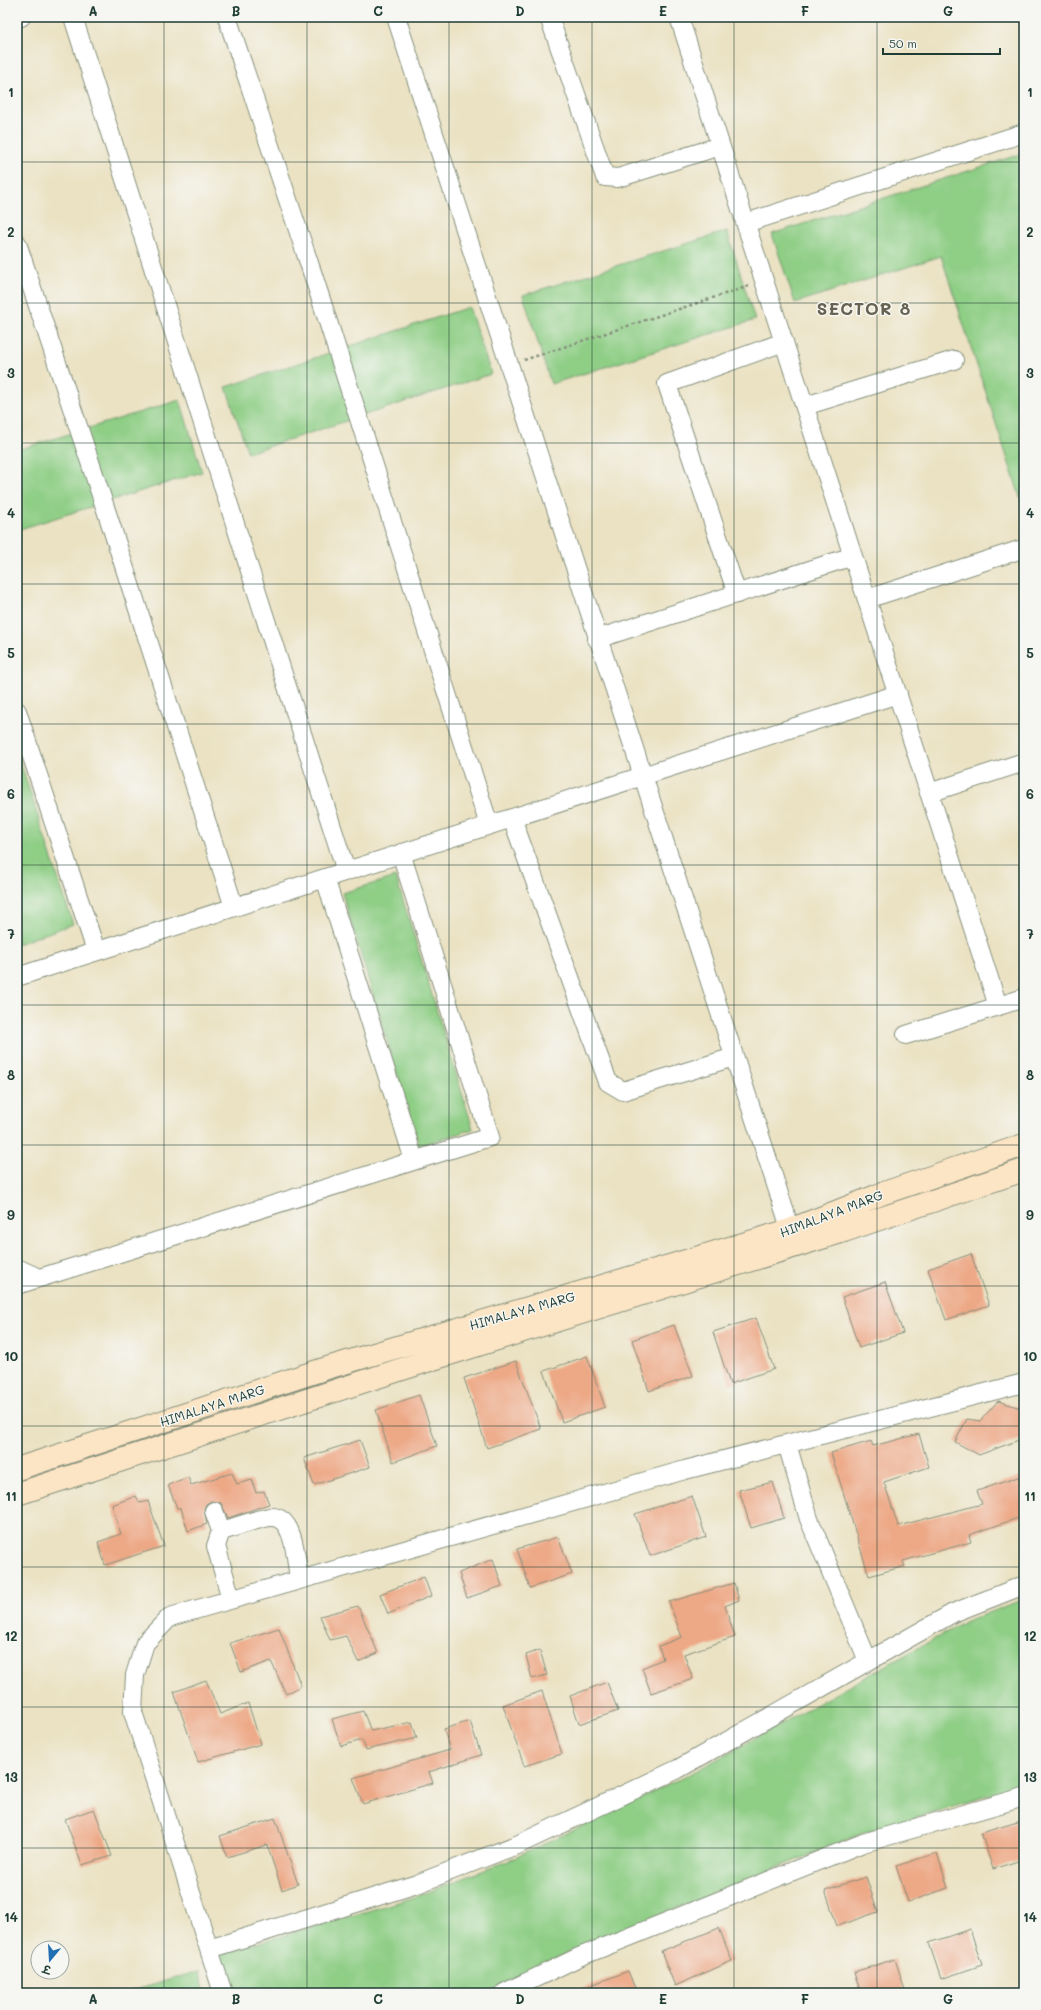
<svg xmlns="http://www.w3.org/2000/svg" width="1041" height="2010" font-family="Mali,'Playpen Sans Deva',sans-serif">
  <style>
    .green { fill: #8ece85; stroke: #56865c }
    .building { fill: #eda886 }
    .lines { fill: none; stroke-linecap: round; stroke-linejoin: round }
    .minor-casing { stroke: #85907c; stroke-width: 20 }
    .secondary-casing { stroke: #85907c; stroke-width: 24 }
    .path { stroke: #85907c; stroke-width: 2.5; stroke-dasharray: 3 3; stroke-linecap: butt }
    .minor { stroke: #fff; stroke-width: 18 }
    .secondary { stroke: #fce5c4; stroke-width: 22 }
    .grid { fill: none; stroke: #1f3d34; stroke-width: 1; stroke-opacity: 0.55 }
    .labels { text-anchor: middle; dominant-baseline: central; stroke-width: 3; stroke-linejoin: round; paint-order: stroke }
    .street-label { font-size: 13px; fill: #1f3d34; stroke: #f6f6f2 }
    .district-label { font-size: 17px; font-weight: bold; letter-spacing: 1px; fill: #676251; stroke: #f6f6f2 }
    .neatline { fill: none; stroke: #1f3d34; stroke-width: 1.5 }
    .grid-label { font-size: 13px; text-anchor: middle; font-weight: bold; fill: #1f3d34 }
  </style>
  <rect width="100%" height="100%" fill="#f6f6f2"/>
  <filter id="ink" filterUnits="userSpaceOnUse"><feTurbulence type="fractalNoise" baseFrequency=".025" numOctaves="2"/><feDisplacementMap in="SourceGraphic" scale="8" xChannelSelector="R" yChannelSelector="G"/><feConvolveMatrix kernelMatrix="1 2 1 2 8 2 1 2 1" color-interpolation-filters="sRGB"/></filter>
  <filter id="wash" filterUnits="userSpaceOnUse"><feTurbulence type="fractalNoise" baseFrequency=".012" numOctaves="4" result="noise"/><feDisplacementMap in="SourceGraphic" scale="16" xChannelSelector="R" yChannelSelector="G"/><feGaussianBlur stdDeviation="0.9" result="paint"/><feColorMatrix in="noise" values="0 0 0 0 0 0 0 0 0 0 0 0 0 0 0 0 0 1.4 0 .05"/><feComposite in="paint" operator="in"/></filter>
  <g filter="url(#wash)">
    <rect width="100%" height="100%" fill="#ebe2c3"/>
    <path class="green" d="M1024 153V509L941 256 795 303 772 234Z
      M727 231 755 320 551 384 523 295Z
      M469 307 491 374 248 453 226 387Z
      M180 400 202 472 17 530V450Z
      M17 752 73 924 17 944Z
      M396 877 473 1129 419 1146 342 893Z
      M1024 1599V1785L864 1833 585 1945 484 1993H233L220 1954 412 1898 508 1861 683 1778 963 1623Z
      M199 1971 205 1993H125Z"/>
    <g id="blocks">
      <path class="building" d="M971 1254 989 1305 946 1320 928 1269Z
        M885 1282 903 1333 859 1348 842 1297Z
        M756 1318 774 1369 730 1384 713 1332Z
        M674 1325 693 1376 649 1391 632 1340Z
        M587 1356 605 1407 562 1422 544 1371Z
        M516 1361 541 1429 487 1448 464 1378Z
        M419 1395 437 1446 393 1462 376 1410Z
        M998 1401 1024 1409V1438L979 1455 955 1442 967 1419 980 1421Z
        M919 1434 929 1467 884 1482 898 1526 982 1504 977 1491 1024 1475V1516L969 1535 971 1542 903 1561 905 1566 869 1576 831 1453 871 1441 873 1446Z
        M360 1440 370 1467 314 1485 304 1458Z
        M232 1473 237 1484 252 1480 256 1493 264 1491 269 1504 228 1518 221 1503 211 1501 206 1504 204 1509 207 1524 188 1531 181 1508H177L168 1485 188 1477 191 1485Z
        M773 1482 784 1518 751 1528 739 1490Z
        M136 1496 140 1503 148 1501 164 1546 105 1565 98 1542 121 1534 112 1505Z
        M692 1496 706 1537 650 1556 635 1514Z
        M558 1537 572 1574 530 1588 517 1549Z
        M493 1559 502 1586 467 1598 459 1573Z
        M424 1577 431 1596 388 1614 380 1594Z
        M734 1583 739 1600 725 1606 735 1637 684 1654 693 1679 651 1693 642 1668 663 1659 659 1646 682 1637 669 1602Z
        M358 1606 378 1653 358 1662 346 1636 330 1640 320 1616Z
        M279 1628 301 1686 286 1694 271 1661 241 1672 230 1643Z
        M540 1650 547 1675 532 1679 526 1655Z
        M206 1680 220 1714 248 1703 261 1744 198 1762 174 1692Z
        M607 1682 618 1711 579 1724 570 1696Z
        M542 1691 562 1754 524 1766 503 1705Z
        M363 1711 371 1731 412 1722 417 1738 366 1750 362 1740 341 1746 332 1719Z
        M470 1721 481 1755 429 1772 433 1783 363 1804 353 1778 450 1750 444 1729Z
        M94 1809 112 1856 82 1865 65 1819Z
        M275 1818 298 1884 282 1890 267 1845 227 1857 220 1836Z
        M1024 1820V1859L993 1869 981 1833Z
        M937 1853 948 1888 908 1902 896 1866Z
        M866 1877 878 1912 837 1926 825 1890Z
        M719 1928 732 1961 675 1986 661 1951Z
        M970 1929 982 1965 941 1979 929 1943Z
        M895 1959 906 1993H861L854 1972Z
        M628 1971 637 1993H574L573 1992Z"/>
    </g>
  </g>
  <g filter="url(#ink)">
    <use href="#blocks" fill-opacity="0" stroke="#85907c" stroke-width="1"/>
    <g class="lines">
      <defs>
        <path id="minor" d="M73 17 346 871
          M227 17 315 281 489 825
          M396 17 795 1243
          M549 17 605 177 618 178 720 146
          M679 17 998 1006
          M17 18 21 17
          M746 223 1024 133
          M17 243 107 513 234 907
          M805 406 954 360
          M737 594 667 384 784 342
          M867 599 1019 550
          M597 639 853 556
          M17 711 96 951
          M929 793 1024 762
          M512 818 608 1082 623 1091 734 1057
          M325 878 414 1160
          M17 977 898 694
          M906 1035 1024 998
          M17 1268 39 1278
          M17 1285 490 1137 401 853
          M787 1444 809 1519 868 1661
          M214 1511 221 1531 216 1546 231 1599
          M221 1531C234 1528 260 1517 272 1517 295 1517 296 1561 299 1579
          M209 1949 417 1884 519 1844 678 1769 953 1613 1024 1585
          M223 1993 133 1712 135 1675 145 1643 170 1617 685 1470 1024 1383
          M504 1993 579 1957 863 1843 1024 1797"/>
        <path id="secondary" d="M17 1469 327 1368 790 1230 884 1193 1024 1145
          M17 1494 433 1359 844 1231 1024 1170"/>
      </defs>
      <use href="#minor" class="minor-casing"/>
      <use href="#secondary" class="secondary-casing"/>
      <path class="path" d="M524 360 749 286"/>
      <use href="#minor" class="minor"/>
      <use href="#secondary" class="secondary"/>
    </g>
  </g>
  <path class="grid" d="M164 17V1993M307 17V1993M449 17V1993M592 17V1993M734 17V1993M877 17V1993M17 162H1024M17 303H1024M17 443H1024M17 584H1024M17 724H1024M17 865H1024M17 1005H1024M17 1145H1024M17 1286H1024M17 1426H1024M17 1567H1024M17 1707H1024M17 1848H1024"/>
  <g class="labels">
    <g class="street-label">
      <text transform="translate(831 1213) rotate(-21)">HIMALAYA MARG</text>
      <text transform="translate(522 1310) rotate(-16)">HIMALAYA MARG</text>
      <text transform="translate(212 1405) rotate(-18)">HIMALAYA MARG</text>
    </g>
    <g class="district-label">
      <text x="864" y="308">SECTOR 8</text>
    </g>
  </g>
  <rect width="1041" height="2010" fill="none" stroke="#f6f6f2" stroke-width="44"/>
  <g transform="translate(50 1960) rotate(198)"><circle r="19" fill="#f6f6f2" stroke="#a0aca6"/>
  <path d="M0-3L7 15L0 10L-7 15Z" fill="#1f6fb2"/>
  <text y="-6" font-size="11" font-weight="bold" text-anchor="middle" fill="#1f3d34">उ</text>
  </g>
  <path d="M883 48v6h117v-6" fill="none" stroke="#1f3d34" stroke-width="2"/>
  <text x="889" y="48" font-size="12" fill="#1f3d34" stroke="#f6f6f2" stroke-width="3" paint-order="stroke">50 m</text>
  <rect x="22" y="22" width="997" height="1966" class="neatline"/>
  <g class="grid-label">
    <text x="93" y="16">A</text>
    <text x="236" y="16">B</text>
    <text x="378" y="16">C</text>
    <text x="520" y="16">D</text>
    <text x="663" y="16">E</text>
    <text x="805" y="16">F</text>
    <text x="948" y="16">G</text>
    <text x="11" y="97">1</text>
    <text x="1030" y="97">1</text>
    <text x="11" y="237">2</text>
    <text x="1030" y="237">2</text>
    <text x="11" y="378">3</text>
    <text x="1030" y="378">3</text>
    <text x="11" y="518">4</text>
    <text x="1030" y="518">4</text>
    <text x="11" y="658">5</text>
    <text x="1030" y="658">5</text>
    <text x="11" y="799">6</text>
    <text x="1030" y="799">6</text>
    <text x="11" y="939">7</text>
    <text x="1030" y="939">7</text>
    <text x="11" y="1080">8</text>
    <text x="1030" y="1080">8</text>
    <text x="11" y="1220">9</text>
    <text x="1030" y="1220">9</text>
    <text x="11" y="1361">10</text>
    <text x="1030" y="1361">10</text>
    <text x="11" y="1501">11</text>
    <text x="1030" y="1501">11</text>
    <text x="11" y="1641">12</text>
    <text x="1030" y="1641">12</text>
    <text x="11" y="1782">13</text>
    <text x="1030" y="1782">13</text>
    <text x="11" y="1922">14</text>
    <text x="1030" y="1922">14</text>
    <text x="93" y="2004">A</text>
    <text x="236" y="2004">B</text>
    <text x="378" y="2004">C</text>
    <text x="520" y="2004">D</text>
    <text x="663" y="2004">E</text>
    <text x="805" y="2004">F</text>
    <text x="948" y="2004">G</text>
  </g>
</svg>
